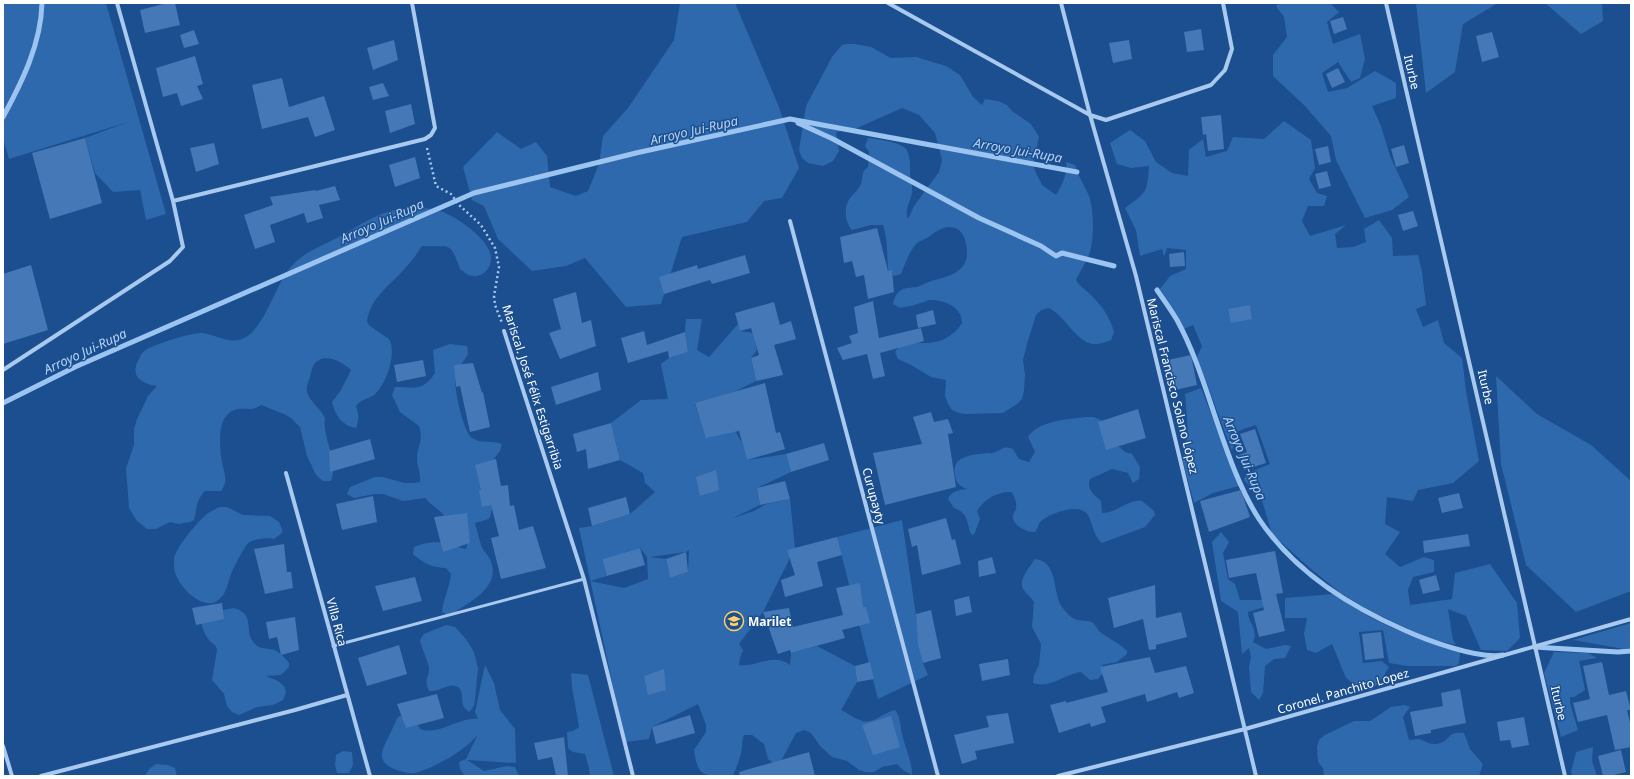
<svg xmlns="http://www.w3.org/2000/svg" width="1634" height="779" font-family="'Noto Sans',sans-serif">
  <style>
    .green { fill: #2e69ad; fill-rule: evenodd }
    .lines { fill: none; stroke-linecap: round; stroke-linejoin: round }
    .stream { stroke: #9cc4f0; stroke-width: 5 }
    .building { fill: #4478b7 }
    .path { stroke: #a9c9ee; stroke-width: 2.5; stroke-dasharray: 2 3; stroke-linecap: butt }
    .lane { stroke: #a9c9ee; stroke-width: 3 }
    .street { stroke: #a9c9ee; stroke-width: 4 }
    .labels { text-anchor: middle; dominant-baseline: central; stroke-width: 3; stroke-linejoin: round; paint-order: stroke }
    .street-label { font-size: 12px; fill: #fff; stroke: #1b4f8f }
    .poi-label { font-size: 12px; font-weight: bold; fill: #fff; stroke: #1b4f8f; text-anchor: start }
    .water-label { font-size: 13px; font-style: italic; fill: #b5d3f5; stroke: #1b4f8f }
  </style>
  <rect width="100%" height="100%" fill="#1b4f8f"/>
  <path class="green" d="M3 3H106L166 214 146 220 140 190 113 192 95 173 85 138 128 122 9 159 3 138Z
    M680 3H735L779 107 799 168 782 198 764 201 747 222 682 237 661 304 626 307 585 258 566 266 532 271 498 239 484 206 472 200 463 167 497 132 521 149 536 142 547 156 550 187 576 196 588 191 599 164 603 136 628 108 674 40Z
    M1279 3H1330L1339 12 1327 22 1333 44 1360 34 1365 59 1360 78 1351 82 1338 62 1322 73 1328 92 1347 88 1375 71 1396 83V98L1372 106 1381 126 1390 156 1409 197 1392 210 1365 218 1336 160 1331 136 1304 105 1273 76V55L1287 37 1284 17 1276 6Z
    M1416 3H1498L1463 24 1455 72 1426 93Z
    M1545 3H1602L1603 21 1581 34Z
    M847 44H855L871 47 891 58 916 57 946 66 960 75 973 97 982 105 985 99 998 101 1007 105 1012 111 1031 124 1039 137 1033 165 1036 173 1042 185 1056 195C1062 185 1068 174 1066 162L1075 165C1078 177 1086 187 1090 199 1094 215 1094 237 1090 252 1087 262 1080 271 1076 280 1081 288 1085 289 1091 295 1102 306 1110 317 1114 332L1111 340C1105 342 1099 345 1093 344 1078 343 1063 314 1049 308L1041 310 1036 315 1027 344 1023 360 1025 375 1024 391 1022 399 1017 404 1003 413 966 414 959 413 952 410 948 404 945 396 946 380 931 377 911 365 898 359 895 352C898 348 901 344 907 342 911 341 918 342 922 343 939 344 953 337 962 323 962 307 945 300 930 300 927 300 925 302 921 303 914 305 907 307 900 308L893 304C894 299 895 295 900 291 905 287 910 288 917 287 922 285 926 283 931 281 947 277 966 273 967 254 967 242 964 227 949 227 941 227 933 234 927 238 923 240 919 241 916 244 909 252 905 264 901 274L894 276 888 272C887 256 888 240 883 225H871L852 230C845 222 843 208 850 198 853 194 857 191 860 186 864 179 860 172 868 167L869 152 865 146 868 138C876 139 901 142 906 149 911 157 910 165 910 174 910 180 913 186 912 192 911 202 904 209 908 219L914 206 939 172 942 160 935 133 919 115 902 108 855 129 836 132 839 151 833 161 823 166 808 163 802 158 799 150 806 106 832 57 842 45Z
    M1284 121 1311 140 1315 168 1309 179 1317 193 1327 196 1324 206H1308L1302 221 1310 236 1346 225 1335 234 1337 248 1353 247 1366 242 1364 229 1379 220 1392 238 1393 256 1418 255 1422 272 1426 305 1416 309 1423 327 1438 320 1444 343 1462 358 1466 391 1479 461 1453 483 1418 490 1413 501 1387 497 1385 524 1400 532 1385 554 1400 567 1424 557 1434 560V572L1413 577 1408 590 1410 605 1452 599 1455 573 1490 564 1517 603 1520 638 1507 651 1481 650 1466 616 1448 609 1453 640 1456 645 1427 638 1369 610 1342 594 1311 569 1272 534 1261 497 1244 480 1246 474 1270 464 1256 425 1238 431 1232 451 1197 357 1202 346 1193 325 1184 329 1177 315 1160 289 1170 276 1186 269V250L1167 248 1164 257 1162 249 1140 256 1136 230 1125 208C1147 192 1147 193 1149 166L1131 168 1117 164 1110 143 1130 130 1145 141 1156 162 1172 173 1188 176 1189 150 1203 139 1206 157 1227 151 1233 137 1264 139Z
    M402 209C412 210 423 207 433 209 451 212 488 237 491 256 492 266 485 277 473 276 468 276 464 272 460 269 449 239 451 248 422 246 417 253 413 260 407 266 393 283 369 298 367 322L370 326 389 339C397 353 387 381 377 392 372 399 363 397 356 406 359 414 359 420 356 428 342 426 335 415 332 402L341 390 351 370C343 362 325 352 315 363 312 367 311 372 310 377 308 382 306 388 307 392 310 402 321 409 325 418 322 439 339 459 331 481H323L316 475 307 456 300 427 291 418 284 414 261 405C251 414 240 403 228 414 217 424 220 449 222 462 224 473 229 481 221 491H205C196 500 197 508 194 520L190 522 178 524 170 522 156 529H147L137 521 129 508 126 468 134 445V429L137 419 148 396 157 386C141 384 129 376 139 359 140 356 142 353 144 351 152 345 192 332 202 333 219 335 234 348 250 334 266 320 275 289 287 272 300 253 320 247 339 237 359 226 379 211 402 209Z
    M686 319H702L697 350 709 357 738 324 740 331 753 333 757 350 751 358 756 381 734 392 695 404 699 416 736 432 742 443 747 460 786 454 791 472 757 488 760 505 733 518 754 511 766 504 790 499 795 548 763 612 739 644 743 650 740 658 739 665C757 667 774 652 790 665L791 653 817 646 855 666 857 682 841 710C848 713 853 718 860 720 873 726 883 712 895 710 901 718 900 725 902 734 905 748 912 760 912 775L903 770 897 764 882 767 874 772H866L859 770 847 761 832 757 820 746 811 733 804 730 796 733 781 761 774 764 768 759 764 744 752 735H744C741 742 743 749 740 757 738 764 735 770 733 776 705 776 698 779 694 750L706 732V725L698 704 652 727 649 739 625 742 579 528 592 526 630 514 655 492 645 483 643 473 620 460 611 423 641 400 668 399 661 364 669 358 688 352 685 332ZM640 548 647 557 648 579 624 588 590 581 607 576 602 559ZM689 550 688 572 670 578 666 559 650 557 686 552Z
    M450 344 467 346 468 354C465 360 459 366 456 372 452 383 463 431 472 438 481 444 492 440 502 444L500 451 486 469C489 485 496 504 489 519L475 523C476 526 481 547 483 549 485 553 488 555 490 559 503 588 467 603 449 616L442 612C443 599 450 587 451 574L446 568C433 568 423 563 413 554L414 547C425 542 438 541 450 544 456 546 460 548 466 549L468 541 446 519 442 513 430 503 425 498 403 501 383 494H375L354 498 347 494 350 487 375 477H382L405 483H413L420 482C421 473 417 467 417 459 417 445 424 442 419 426L400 412 392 395 395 387C414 387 423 392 435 373L433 350Z
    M1496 376 1537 414 1591 445 1631 481V591L1576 612 1526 565 1501 464Z
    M1201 388 1239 486 1213 493 1194 503 1183 462 1188 432 1185 394Z
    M1086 417H1094L1102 421 1116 444 1125 452 1132 454 1140 467 1139 479 1133 483 1128 473 1112 469 1090 479C1086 490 1094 494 1101 501L1102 513C1118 513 1127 499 1142 501L1154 511 1155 515 1145 527 1102 543C1093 536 1093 524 1088 515 1080 502 1050 513 1041 521 1038 524 1038 529 1035 532 1028 533 1014 526 1013 518 1012 514 1015 512 1016 509 1017 504 1015 496 1011 492 998 491 983 500 977 511L980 519 974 535 971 534C966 520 968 513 954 508L948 499C951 491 959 490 967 489 961 487 956 483 955 476 951 455 972 455 987 453 990 453 991 454 993 453 1003 450 1002 445 1013 449L1019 459 1029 462 1035 452 1028 437C1037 421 1069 419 1086 417Z
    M219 507H227L243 515 270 516 279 522 282 529V533L274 539C268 537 252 539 247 544 241 554 234 566 230 577 227 586 226 595 217 601 204 610 182 590 177 577 174 572 174 565 174 559 175 548 199 520 208 513 212 511 216 509 219 507Z
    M902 520 923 663 928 675 878 699 837 537Z
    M1221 532 1229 542 1223 553 1228 579 1235 584 1240 600H1270L1267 606 1248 612C1248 624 1259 628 1253 642L1266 649 1285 645 1291 646 1285 658 1274 659 1265 666 1263 693 1259 700 1251 692 1249 667 1251 657 1249 648 1242 654 1238 612 1221 601 1212 542Z
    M1035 559C1059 561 1052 594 1062 607 1067 613 1071 619 1079 620 1083 621 1087 620 1091 622 1096 624 1096 628 1099 631 1108 639 1119 642 1127 651V654L1117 662 1102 665 1103 673 1098 679 1090 680 1081 672C1064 674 1051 689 1033 683L1034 675 1039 665 1041 644 1032 627 1034 602C1031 597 1026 594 1023 589 1018 579 1030 567 1035 559Z
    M1334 594C1374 623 1412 638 1460 652L1459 663 1456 666H1407L1389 663 1383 630 1359 632 1363 663 1382 661 1389 667 1383 677 1372 690H1362L1346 678 1332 644 1316 653 1307 650 1304 634 1307 618H1285V598Z
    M233 608C255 613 245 629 252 640 258 650 265 648 274 650 280 652 285 658 289 663V667L281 675 266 676C275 680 284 681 286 692L283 700 273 705 257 707 239 715 232 712 227 706 224 694 212 680 217 650C216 645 214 645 211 642 205 636 202 628 201 620L219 611Z
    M1631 623V648L1624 649 1573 640Z
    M446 625 455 627 466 639 474 652 478 668 475 699 474 706 469 712C467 710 464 708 463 705 461 698 464 689 456 686 448 683 439 692 429 691 423 678 430 677 429 667 427 658 422 650 420 640L424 634Z
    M1554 652 1588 653 1597 658 1579 661 1585 690 1574 697H1570V703L1578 730 1561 737 1544 673Z
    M485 665 494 683 500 710 515 729 516 763 467 760 484 771 507 766 515 767 519 776H465L460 769 459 762 466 759 478 734C467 750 434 768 415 773 409 774 403 772 397 770 374 762 382 750 390 734 393 728 395 722 398 717L405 714 413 716 420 729C440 736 458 717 478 719L475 712Z
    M571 673 588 675 614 776H590L589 768 585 754 573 752 568 748 567 732 573 731 579 727 572 687Z
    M1404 705 1410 707 1403 717 1409 740C1412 740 1416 739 1419 739 1427 741 1429 746 1440 743 1451 740 1447 731 1464 733L1470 749 1483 764 1479 776H1324L1323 768 1318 762 1317 747 1319 740 1325 735 1354 721H1370L1391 707Z
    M1593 747 1592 761 1597 776H1573L1571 772 1576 752Z
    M343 751 352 752 353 765 349 773H337L335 765 336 755Z
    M156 764 168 765 175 768 177 776H145L149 769Z"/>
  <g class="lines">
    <path class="stream" d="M3 117C22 82 41 44 42 3
      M798 123 833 139 979 218 1041 246 1056 256 1062 253 1114 266
      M1157 290C1164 300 1171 310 1177 320 1195 353 1206 390 1218 425 1229 457 1241 491 1259 519 1293 570 1349 606 1404 630 1426 640 1480 660 1503 655
      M3 403 75 367 474 193 636 153 790 119 1077 172
      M1534 647 1618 652 1631 651"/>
  </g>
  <path class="building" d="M167 3H175L180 25 145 33 140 10Z
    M1343 17 1347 29 1334 34 1330 21Z
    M1201 29 1204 50 1187 52 1184 32Z
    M194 30 199 44 184 48 180 35Z
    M1492 32 1499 57 1482 62 1476 36Z
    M394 40 398 60 373 70 367 48Z
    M1129 40 1132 59 1113 63 1109 43Z
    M195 56 203 84 197 86 203 99 181 106 177 93 163 97 156 68Z
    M1338 68 1345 82 1332 88 1326 74Z
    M282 78 289 107 324 96 335 130 315 137 308 117 262 129 252 85Z
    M383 83 389 96 373 100 369 87Z
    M411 104 415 124 390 133 385 111Z
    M1221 115 1224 149 1208 151 1206 134 1203 135 1201 117Z
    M85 138 102 203 50 219 32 153Z
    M214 143 219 164 196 172 190 148Z
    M1404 145 1409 163 1396 167 1391 149Z
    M1328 146 1331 162 1319 165 1315 149Z
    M415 157 420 178 395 187 389 165Z
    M1327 171 1331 186 1319 189 1315 174Z
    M335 186 340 200 319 205 323 218 307 223 304 213 270 225 275 242 255 249 244 215 273 205 270 197 315 190 316 191Z
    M1413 211 1418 226 1403 231 1398 215Z
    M877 228 888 271 892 270 894 292 868 299 864 275 856 277 852 261 844 263 840 237Z
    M1184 252 1185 266 1170 267 1169 254Z
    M745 255 750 273 712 284 710 280 664 294 659 277 697 265 698 269Z
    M31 265 48 330 3 344V274Z
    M576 292 582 323 591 320 596 346 560 359 549 333 561 329 553 299Z
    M873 301 879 338 921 328 924 341 880 353 885 376 873 379 867 354 843 360 837 348 852 343 849 336 858 333 854 307Z
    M774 302 780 325 791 321 796 339 774 345 783 375 756 381 751 358 759 355 751 328 740 331 735 313Z
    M1250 305 1252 319 1231 323 1228 309Z
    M933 310 936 324 918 328 916 315Z
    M644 331 647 345 685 332 688 352 669 358 668 351 628 363 621 338Z
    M1191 355 1197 385 1175 390 1168 360Z
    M423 360 426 376 397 382 394 365Z
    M473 363 482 393 483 392 490 427 470 432 460 386 456 387 454 365Z
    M598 372 601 390 556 405 551 387Z
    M765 383 776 433 780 432 785 449 747 460 739 431 706 438 695 403Z
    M1138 409 1146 438 1106 450 1098 422Z
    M931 412 934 422 948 419 953 433 948 434 956 487 885 505 873 453 922 444 913 417Z
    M611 423 620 460 588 469 586 449 577 452 573 434Z
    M1255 429 1266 463 1244 470 1239 455 1247 452 1240 434Z
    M370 439 375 459 330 472 329 451Z
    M824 443 829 460 791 472 786 454Z
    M496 459 501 486 508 485 510 506 514 505 519 530 533 526 546 568 501 579 491 538 499 536 491 505 482 507 479 490H481L475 465Z
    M716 470 719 490 700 496 696 477Z
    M785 481 790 499 760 505 757 488Z
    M1241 490 1250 517 1209 532 1200 501Z
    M1459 493 1463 508 1442 513 1438 498Z
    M373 496 377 522 342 530 336 504Z
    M626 497 630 514 592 526 588 508Z
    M467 513 470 543 443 552 434 517Z
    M946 518 952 540 955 539 961 564 922 575 917 545 912 547 908 529Z
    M1468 534 1470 546 1424 553 1423 541Z
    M837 537 842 555 817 562 823 586 785 597 781 580 795 575 787 550Z
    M284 544 287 572H291L293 588 265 594 254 549Z
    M640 548 645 565 607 576 602 559Z
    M1275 551 1283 593 1276 594 1285 631 1259 637 1253 613 1264 610 1256 573 1229 578 1226 560Z
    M686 552 688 572 670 578 666 559Z
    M992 557 996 573 979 577 978 561Z
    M1436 575 1440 590 1423 594 1419 580Z
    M415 577 422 601 383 611 375 586Z
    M860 583 863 607H866L870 623 842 630 845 638 791 653 790 650 778 654 763 612 789 608 793 627 843 615 836 588Z
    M1155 585 1156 618 1181 612 1187 637 1156 645V649L1149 650 1143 619 1114 628 1108 598Z
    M969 596 972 612 956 616 954 600Z
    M222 603 224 619 196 625 192 608Z
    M931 610 941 658 923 663 918 644 916 614Z
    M295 617 299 650 281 655 277 637 269 639 266 622Z
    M1381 632 1384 658 1365 660 1362 634Z
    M399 645 407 674 367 686 358 658Z
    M1150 657 1155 673 1186 666 1194 693 1179 698 1177 692 1147 702 1145 694 1101 707 1106 722 1091 727 1090 723 1059 733 1050 705 1066 701V703L1108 692 1100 667Z
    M1008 659 1010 675 982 681 979 664Z
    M870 662 874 679 857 682 855 666Z
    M1602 662 1609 695 1626 691 1631 710H1627L1631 727V747L1615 750 1607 715 1578 722 1573 703 1590 699 1583 666Z
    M664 669 666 690 648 695 644 676Z
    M1460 689 1466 723 1431 730V733L1415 736 1410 712 1443 706 1441 693Z
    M437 694 444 718 406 728 397 704Z
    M1008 713 1014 743 975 751 977 759 962 764 954 735 989 727 986 716Z
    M690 715 695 733 656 744 652 727Z
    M891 716 900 747 873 755 862 725Z
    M1524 717 1529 745 1512 748 1510 740 1500 741 1497 722Z
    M564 737 568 776H556L552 757 538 760 534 743Z
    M1621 750 1626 772 1610 776H1603L1598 756Z
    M809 752 815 776H740L739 772Z"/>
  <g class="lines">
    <path class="path" d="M427 148 436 186 451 194 459 205 481 225 495 248 499 267 494 296 495 305 502 323"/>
    <path class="lane" d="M333 646 584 579"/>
    <path class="street" d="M117 3 173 201
      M888 3 1090 115 1106 120 1211 85 1225 70 1232 49 1223 3
      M1061 3 1090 115 1136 276 1256 776
      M1386 3 1565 776
      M790 221 938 776
      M504 331 584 579 633 776
      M3 370 170 261 183 247 173 201 425 139 431 135 435 128 412 3
      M286 473 370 776
      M3 746 12 776
      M41 776 295 710 347 695
      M1058 776 1245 729 1631 619"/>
  </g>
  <defs>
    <symbol id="school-ring" viewBox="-11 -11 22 22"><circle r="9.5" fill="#1b4f8f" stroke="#ffd166" stroke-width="1.5"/><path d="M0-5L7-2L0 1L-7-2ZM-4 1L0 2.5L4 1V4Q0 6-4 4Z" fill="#ffd166"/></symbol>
  </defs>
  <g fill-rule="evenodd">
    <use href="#school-ring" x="723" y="610" width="22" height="22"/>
  </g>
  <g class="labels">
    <g class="street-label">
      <text transform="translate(1412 72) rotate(77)">Iturbe</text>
      <text transform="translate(1173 386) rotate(76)">Mariscal Francisco Solano López</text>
      <text transform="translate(533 387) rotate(72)">Mariscal. José Félix Estigarribia</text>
      <text transform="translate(1486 387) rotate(77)">Iturbe</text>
      <text transform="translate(874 496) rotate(75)">Curupayty</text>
      <text transform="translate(337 622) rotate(75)">Villa Rica</text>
      <text transform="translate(1343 691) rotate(-16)">Coronel. Panchito Lopez</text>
      <text transform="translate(1559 703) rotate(77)">Iturbe</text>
    </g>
    <g class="poi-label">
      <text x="748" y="621">Marilet</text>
    </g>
    <g class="water-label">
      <text transform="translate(694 130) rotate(-13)">Arroyo Jui-Rupa</text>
      <text transform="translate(1018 150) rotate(10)">Arroyo Jui-Rupa</text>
      <text transform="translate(382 221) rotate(-24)">Arroyo Jui-Rupa</text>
      <text transform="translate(85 351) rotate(-25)">Arroyo Jui-Rupa</text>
      <text transform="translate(1245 458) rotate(67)">Arroyo Jui-Rupa</text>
    </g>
  </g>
  <rect width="1634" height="779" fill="none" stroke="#ffffff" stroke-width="8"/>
</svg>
